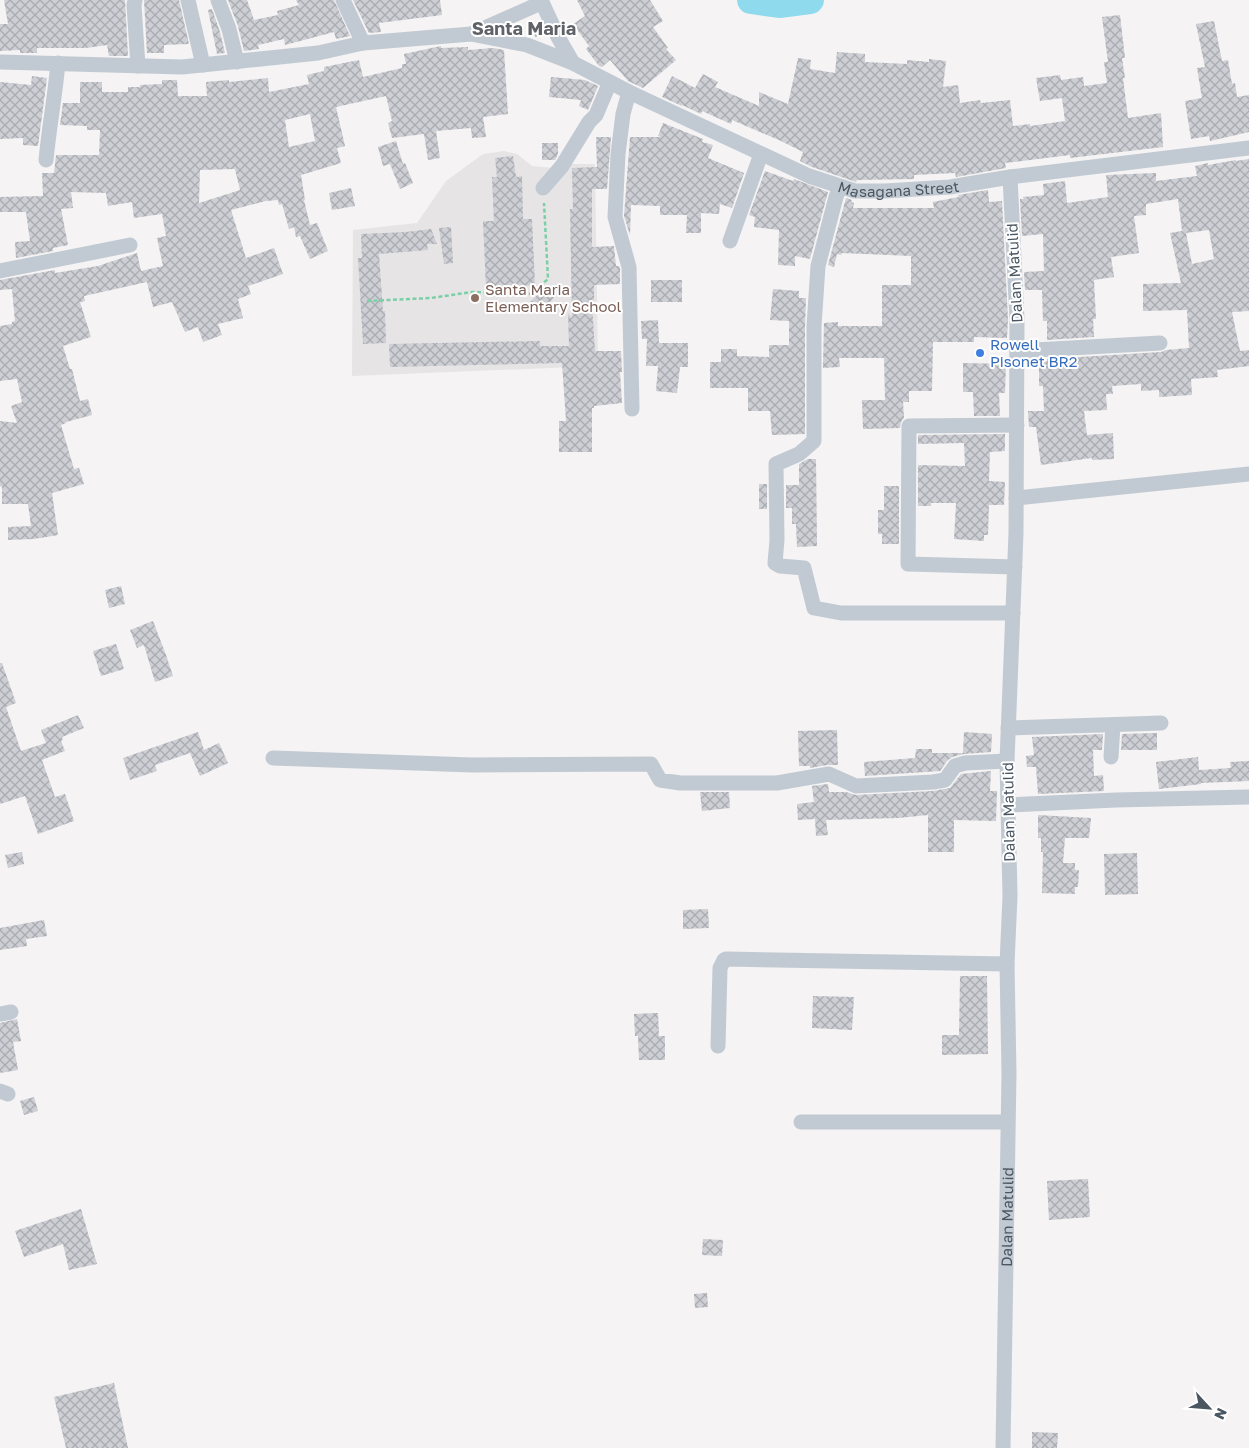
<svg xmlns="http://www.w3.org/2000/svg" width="1249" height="1448" font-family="'Golos Text',sans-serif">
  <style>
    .education { fill: #e6e4e5 }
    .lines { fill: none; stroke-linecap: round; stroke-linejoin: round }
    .river { stroke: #90daee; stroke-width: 28 }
    .building { fill: url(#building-cross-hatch); fill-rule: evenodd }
    .path { stroke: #7ad0a6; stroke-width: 2.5; stroke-dasharray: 4 2.5; stroke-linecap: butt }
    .minor { stroke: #c1cad2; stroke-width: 15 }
    .education-dot { fill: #8d6e63; stroke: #fff; stroke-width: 2 }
    .shop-dot { fill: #3f7fe0; stroke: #fff; stroke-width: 2 }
    .labels { text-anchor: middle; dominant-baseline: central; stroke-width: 4; stroke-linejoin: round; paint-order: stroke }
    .street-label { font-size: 15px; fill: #4a5661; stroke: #fff }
    .education-label { font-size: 15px; fill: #785e54; stroke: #fff; text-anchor: start }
    .shop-label { font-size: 15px; fill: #366cbe; stroke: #fff; text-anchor: start }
    .quarter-label { font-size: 18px; font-weight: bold; fill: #5f6368; stroke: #fff }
  </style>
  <defs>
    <pattern id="building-cross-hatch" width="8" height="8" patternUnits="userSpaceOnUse" patternTransform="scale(1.25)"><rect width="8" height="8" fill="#cdcfd5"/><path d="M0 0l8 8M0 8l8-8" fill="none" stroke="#a8abb0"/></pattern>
  </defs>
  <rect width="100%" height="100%" fill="#f5f3f3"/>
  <path class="education" d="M504 151 517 154 532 166 567 169 572 164H595L598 366 352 376 353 230 417 223 446 181 483 154Z"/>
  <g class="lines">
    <path class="river" d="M751 0 779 4 810 0"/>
  </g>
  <path class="building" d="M4 0H125L128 56H109L107 45 86 48H37V53H20V50L0 51V24H8Z
    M144 0H179L189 44 164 45V53H147Z
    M228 0H247L254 20 278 15 277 11 299 5 296 0H334L350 36 336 39 334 32 285 45 284 39 258 45 259 49 244 51 238 26Z
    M353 0H440L442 15 379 23 381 32 369 33Z
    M577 0H650L663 21 653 27 668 48 666 49 676 60 643 88 628 81 610 60 602 67 599 66 586 49 589 46 573 24 585 16Z
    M212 9 220 32 225 53 217 54 208 10Z
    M1120 15 1125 58H1122L1125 78H1123L1128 118 1161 113 1163 147 1070 158V155L1005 163 1006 168 956 177 955 173 914 175V179L857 180 856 182 812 167 800 161 803 152 781 141 732 120 731 124 702 111 701 114 682 105V106L662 97 672 76 695 88 703 74 718 82 715 87 759 106V92L788 104 798 58 811 60 810 69 835 73 837 52 865 54V62L907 64V60L929 62V59L946 61 943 87 958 85 960 103 980 100 981 103 1010 100 1013 126 1030 124V126L1065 121 1062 98 1040 101 1036 78 1060 75 1061 80 1083 77 1084 86 1107 83 1104 62H1108L1102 17Z
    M1214 21 1222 61 1228 60 1232 84 1235 83 1237 97 1249 95V132L1210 141 1209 136 1191 139 1185 101 1202 98 1197 68 1205 67 1196 24Z
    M541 23 546 34 535 37 533 25Z
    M441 46V48L468 47V50L493 48 504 50 508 114 483 117 486 137 472 138 471 128 436 131 440 158 428 160 424 134 392 138 388 123 392 121 386 96 336 107 345 146 337 148 341 163 301 175 305 200H304L310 225 317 223 328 251 310 259 300 236 296 237 294 227 289 229 282 204 279 205 278 200 266 201 231 210 246 258 274 248 283 274 248 286 251 294 238 299 243 318 218 324 222 335 203 342 198 327 185 332 172 302 153 307 147 282 84 296 85 301 80 302 91 337 63 346 70 369H72L80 401 88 399 92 415 66 422V423L61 425 74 469 79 468 84 484 52 493 58 535 34 539 8 540V527L31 526 28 504H2V487L0 486V421L17 423 11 406 22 402 17 379 0 381V326L12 324V322L15 321 12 289 0 290V280L55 270V273L98 266 137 253 141 271 163 266 157 238 166 236 162 214 134 218 132 202 108 206 106 193 71 192 73 208 61 209 68 245 53 248V251L16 258 15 242 30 241 26 212H0V197L43 196 42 173H54L56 155H99L100 130H87V126L60 125 63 103H80V82H102V92H128V87H140V85L162 84V80H177L178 96H207L206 82 229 80V82L268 78 269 92 309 84 307 75 324 71V67L359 60 363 77 402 68V64H406L404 54ZM310 114 315 141 289 147 285 120ZM235 169 240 190 199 203 200 170Z
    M32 76 47 78 38 146 23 145V138L0 139V82L31 85Z
    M551 77 585 80 598 86 588 110 579 106 581 100 549 97Z
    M663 123 703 139 702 142 713 145 708 158 744 173 732 208 720 204 719 214 701 213V233H686L687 215H660V206L631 205 630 235 624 216 630 137H661L658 136Z
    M596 137H611L607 189H592V247L614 246 616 266H619L620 268V284L594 285V304H592L595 351H621L622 372H620L622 403 594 406V408H592V452H559V421H566L562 363 390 367 389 344 540 341V346H569L568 313 572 318 570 209H573L572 168 597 167Z
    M396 141 403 164 405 163 413 183 400 189 390 164 383 166 378 147Z
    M542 143H558V154L555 160H542Z
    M513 156 516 177 522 176 523 219H532L535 285 486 288 483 221H494L492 177H497L495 158Z
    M1249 159V311L1232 312 1240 351 1249 350V366L1217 370 1218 377 1191 379 1192 395 1159 397V390L1141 391V384L1112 386 1113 394H1106L1107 410 1084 411 1087 435 1113 433 1114 459 1092 460V458L1041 465 1036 427H1029L1028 411H1044L1043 386H1039V361H1047V359L1161 352 1166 350 1189 348 1187 310 1143 311V284L1181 283 1170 233 1182 231 1178 199 1146 204V215L1134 216 1139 253 1111 257 1114 277 1094 280 1096 319H1093L1094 337 1047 340V321H1043L1042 290H1025L1024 272 1044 271 1043 234 1022 236 1020 199H1024L1023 197 1044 195 1043 184 1065 181 1067 203 1108 197 1106 175 1156 173V181L1197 176 1195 166 1208 163V165L1236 160V161ZM1209 230 1214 259 1192 264 1186 233Z
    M765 171 793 181 794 179 828 192 810 259 795 256V266L778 265 779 230 754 227 755 217 749 215Z
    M351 188 355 206 332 210 329 193Z
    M988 190 989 202 1002 201 1008 319 1007 338 974 337V342H933L932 391H909V402H903L904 418 901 422 900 428 863 429 862 400H885L884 358H839L840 367 823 368 824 323 838 322V326H882V285H911V256L842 253 841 255 837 254 834 267 828 265 846 198 852 200 851 202 854 203 853 208H934L933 202 959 197 958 195Z
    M451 227 453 263 444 264 439 228Z
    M431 229 437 244H427L428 250 379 254 383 311H385L386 343 363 344 358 258H362L361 234 406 232Z
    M651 280H682V302H651Z
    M545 288 554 298 539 312 530 302Z
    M773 289 799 291V298H806L805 326V434L772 435 770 411H748V388H710V362H721V349H737V356L769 357V345H789V321L770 320Z
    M658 320 659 343H688V367H680L677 393 656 391 658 366H646L647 339H642L641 321Z
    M963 363 1006 364 1005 393H999L1000 416H974L973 392H963Z
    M1005 434V451L990 452 989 481 1005 482 1004 505H989L988 535H984V541L954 539 956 503H931V506H918V465L965 466 964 443 918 444V435Z
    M808 459H816L817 546 797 547 796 524H792V508H786V485H799V464Z
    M759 484H767V509H759Z
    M884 486H899V544H882V534H878V510H884Z
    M121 586 125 604 109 608 105 590Z
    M153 621 166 655 173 676 155 682 144 645 137 648 130 630Z
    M116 644 124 669 101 676 93 651Z
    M0 663H2L16 703 6 707 21 751 46 743 41 730 78 715 84 728 62 737 63 740 61 741 65 751 42 760 55 797 65 794 74 821 38 834 25 796 0 804Z
    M837 730 838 765H827L810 768V766H799L798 731Z
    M198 732 204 750 219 743 228 763 200 776 190 753 155 765 157 771 130 780 123 758Z
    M964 732 992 734 991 752 964 754 952 757 947 761 940 771 865 776 864 762 915 758 916 749H932V753H963Z
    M1157 733V750H1121L1122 734Z
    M1103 734 1102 750H1093L1094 776 1103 775 1104 791 1038 794 1036 767H1027L1026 756 1034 755 1032 737Z
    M1198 757 1199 770 1231 768 1230 762 1249 761V781L1201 783V784L1159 789 1156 762Z
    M991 771 990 791H997L996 821 954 820V852H928V815L898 818 826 820 828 835 816 836 815 819 798 820 797 804 814 802 812 786 828 784 829 792H846L856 795 933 791 950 788 961 774Z
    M700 792H729L730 808 702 811Z
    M1038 815 1091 818 1089 838H1065L1063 863H1075V870H1079L1078 887H1075V894L1042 893 1043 852H1041V838H1038Z
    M22 852 24 864 8 868 5 855Z
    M1137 853 1138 894 1105 895 1104 854Z
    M708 909 709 928 683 929V910Z
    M44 920 47 936 26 939 27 946 0 950V928Z
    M960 976H987L988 1054 942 1055V1035H959Z
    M813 996 854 997 852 1030 812 1028Z
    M658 1013 659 1036H665V1060H639L638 1036H635L634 1014Z
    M17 1019 21 1041 13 1042 18 1070 0 1073V1023Z
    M34 1097 38 1111 24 1115 20 1101Z
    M1088 1179 1090 1217 1049 1220 1047 1181Z
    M81 1209 97 1264 69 1270 63 1244 24 1257 15 1231Z
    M703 1239 723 1240 722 1256 702 1255Z
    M707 1293 708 1307 695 1308 694 1294Z
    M114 1383 128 1448H66L54 1397Z
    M1032 1432 1058 1433 1057 1448H1032Z"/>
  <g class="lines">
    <path class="path" d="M367 301 431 298 472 292 530 294 548 279 544 203"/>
    <g class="minor">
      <path d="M135 0 134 5 138 66"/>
      <path d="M188 0 203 65"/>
      <path d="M218 0 229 29 237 62"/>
      <path d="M343 0 363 43"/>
      <path d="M541 0 558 37 573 63"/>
      <path id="s1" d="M471 34 527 45 573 63 629 92 809 176 855 191H885L950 187 1010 177 1249 148"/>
      <path d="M0 62 182 67 318 53 363 43 471 34 541 3"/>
      <path d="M629 92 623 114 618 154 615 217 629 267 632 409"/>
      <path d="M46 160C49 128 55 96 58 63"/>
      <path d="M840 187 836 197 818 266 814 326V441L799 454 776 464 777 540 775 563 780 566 804 568 814 608 841 613H1013"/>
      <path d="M543 188 562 166 589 122 596 115 610 82"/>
      <path d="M730 241 761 154"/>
      <path d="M0 271 130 245"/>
      <path d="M1017 351 1160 343"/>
      <path d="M1016 498 1249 474"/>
      <path d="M1015 567 908 564 909 426 1017 425"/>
      <path d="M1008 728 1161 723"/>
      <path d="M1111 757 1113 725"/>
      <path d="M273 758 472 765 651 764 660 780 680 783H777L829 774 856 786 933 782 945 780 955 766 965 763 1007 761"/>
      <path d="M1008 805 1116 800 1249 797"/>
      <path d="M0 1014 11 1012"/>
      <path d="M718 1046 720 968 724 960 726 959 1007 964"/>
      <path d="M0 1091 8 1094"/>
      <path d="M801 1122H1007"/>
      <path id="s2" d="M1003 1448 1009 1073 1007 964 1010 896 1007 761 1016 533 1017 319 1010 177"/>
    </g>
  </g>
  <circle class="education-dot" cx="475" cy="298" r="5"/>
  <circle class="shop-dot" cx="980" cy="353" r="5"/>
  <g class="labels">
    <g class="street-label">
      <text stroke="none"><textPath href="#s1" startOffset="460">Masagana Street</textPath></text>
      <text transform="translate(1014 273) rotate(-93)">Dalan Matulid</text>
      <text transform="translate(1008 812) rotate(-91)">Dalan Matulid</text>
      <text stroke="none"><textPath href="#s2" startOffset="231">Dalan Matulid</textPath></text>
    </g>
    <g class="education-label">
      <text x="485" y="289">Santa Maria<tspan x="485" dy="17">Elementary School</tspan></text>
    </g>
    <g class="shop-label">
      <text x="990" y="344">Rowell<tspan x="990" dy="17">Pisonet BR2</tspan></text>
    </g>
    <g class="quarter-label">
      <text x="524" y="28">Santa Maria</text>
    </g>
  </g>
  <g transform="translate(1209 1408) rotate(116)" stroke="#ffffff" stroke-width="4" paint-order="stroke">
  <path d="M0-4L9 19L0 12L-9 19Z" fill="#4a5661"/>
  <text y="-8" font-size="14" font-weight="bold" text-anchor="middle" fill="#4a5661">N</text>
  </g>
</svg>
